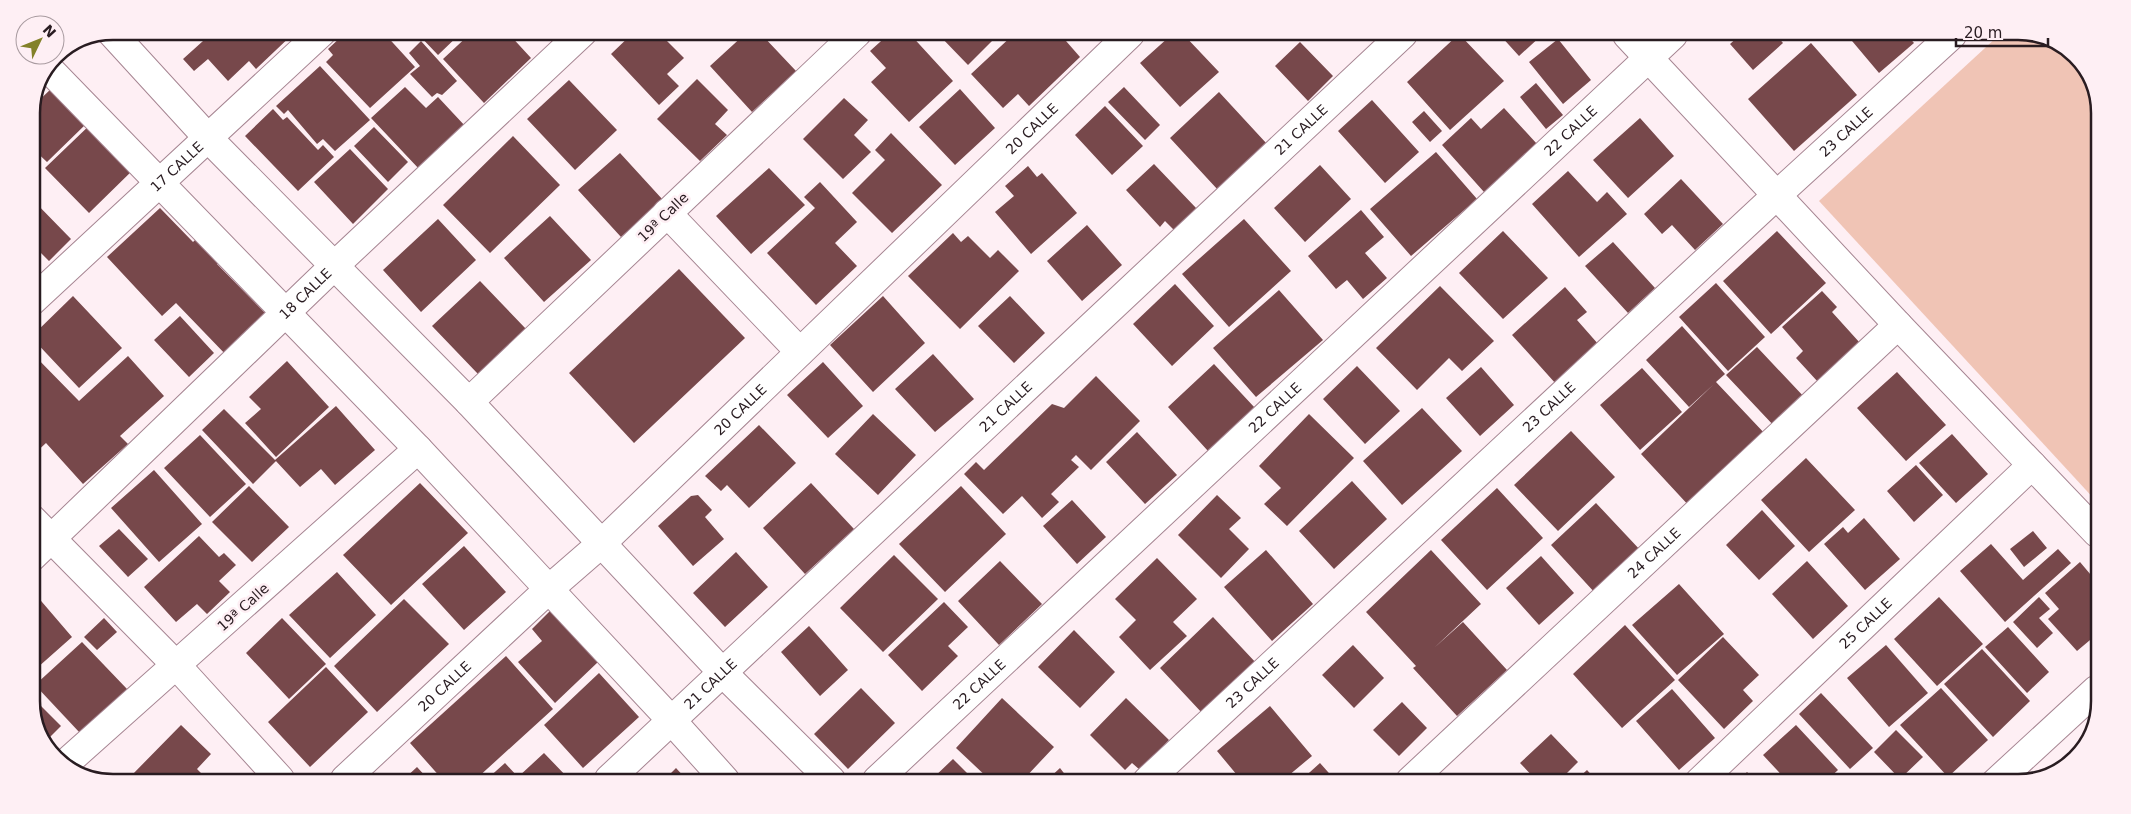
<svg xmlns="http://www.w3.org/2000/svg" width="2131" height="814" font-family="'DejaVu Sans',sans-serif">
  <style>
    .green { fill: #f0c4b5 }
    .building { fill: #77484b }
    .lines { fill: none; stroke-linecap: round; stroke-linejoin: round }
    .minor-casing { stroke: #a68592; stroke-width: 30 }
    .minor { stroke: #fff; stroke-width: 28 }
    .labels { text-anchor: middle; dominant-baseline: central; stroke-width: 5; stroke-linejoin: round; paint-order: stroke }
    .street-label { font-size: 14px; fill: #291c21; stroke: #feeff4 }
    .rim { fill: none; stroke: #291c21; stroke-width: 2.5 }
  </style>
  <rect width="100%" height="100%" fill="#feeff4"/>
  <path class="green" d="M1998 36H2044L2083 64 2100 108 2097 502 1819 201Z"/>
  <path class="building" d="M203 31 295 32 256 69 249 61 228 81 208 59 194 71 183 59 203 41 199 36Z
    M355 32H383L415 67 370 108 326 62 333 55 328 49 343 35 349 38Z
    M416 32H462L438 55Z
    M472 32H507L531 58 484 103 443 59Z
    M543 32H571L555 46Z
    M634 32 659 33 684 58 667 74 679 86 659 105 611 54Z
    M746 33H760L796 71 752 112 710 66Z
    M815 33H830L822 41Z
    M890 33H909L953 81 909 122 871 82 886 68 870 51Z
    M937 33H1000L968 65Z
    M1015 33H1059L1080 57 1029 106 1018 94 1003 108 971 74Z
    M1181 34H1183L1219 72 1180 107 1140 63 1169 37 1173 41Z
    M1459 34 1504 81 1450 130 1407 82Z
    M1499 34 1542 35 1519 56Z
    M1740 35H1776L1783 43 1753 70 1730 44Z
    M1847 35H1907L1914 43 1879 73Z
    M1558 39 1591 80 1563 104 1529 62Z
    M421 41 457 81 442 95 437 93 432 97 410 74 420 66 409 53Z
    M1300 42 1333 76 1308 101 1275 66Z
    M1811 43 1857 95 1794 151 1748 99Z
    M320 66 370 120 335 151 323 139 317 144 288 110 284 114 276 106Z
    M697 79 728 110 715 124 727 135 700 161 657 119Z
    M569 80 617 130 575 170 527 119Z
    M1536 83 1563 115 1546 129 1520 97Z
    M405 87 426 108 438 97 466 127 420 170 371 118Z
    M1124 87 1160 125 1145 140 1108 102Z
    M52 88 86 124 47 162 31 147V108Z
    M960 89 995 128 955 165 919 127Z
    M1219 92 1267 144 1218 190 1170 138Z
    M844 98 868 120 854 135 871 152 843 179 803 139Z
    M1372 100 1419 152 1385 183 1338 131Z
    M1105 106 1143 146 1112 175 1075 135Z
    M1504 108 1537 144 1484 192 1442 145 1471 118 1481 129Z
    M273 109 283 120 287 117 318 150 323 145 334 157 298 191 245 136Z
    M1424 111 1442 131 1430 142 1412 122Z
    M1640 118 1674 156 1628 198 1593 160Z
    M94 121 137 166 89 213 45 168Z
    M374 127 408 162 388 182 354 146Z
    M891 133 942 185 892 233 852 193 885 160 875 150Z
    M513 136 560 185 490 253 443 205Z
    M350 149 388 189 353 224 314 182Z
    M1436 152 1477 199 1411 256 1370 209Z
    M620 153 663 200 621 237 578 190Z
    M1154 164 1197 209 1174 230 1165 221 1160 227 1126 190Z
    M1320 165 1351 199 1305 242 1274 208Z
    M1028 166 1037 177 1042 173 1077 213 1031 254 995 212 1014 196 1005 186Z
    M769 168 805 205 751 254 716 216Z
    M1568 171 1597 202 1607 192 1627 214 1579 257 1532 204Z
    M1681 179 1723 224 1695 250 1672 225 1662 234 1644 214Z
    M820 182 857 222 835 243 857 266 816 305 767 253 815 208 804 197Z
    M31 198 71 239 49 261 31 243Z
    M160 208 193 242 203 232 226 256 217 264 270 318 229 358 176 303 162 316 107 257Z
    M1361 210 1384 237 1365 253 1387 278 1363 299 1347 280 1336 289 1308 256Z
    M550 216 591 260 544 302 504 258Z
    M438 219 476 260 421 312 383 270Z
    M1244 219 1291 271 1229 327 1182 274Z
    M1087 225 1122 265 1082 301 1047 261Z
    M1503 231 1548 278 1503 319 1459 273Z
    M1777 231 1826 283 1771 334 1723 281Z
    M953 233 961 242 968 236 990 258 998 250 1019 271 960 329 908 276Z
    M1613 242 1655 288 1628 313 1585 266Z
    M31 251 39 259 31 267Z
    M679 269 745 338 634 443 569 373Z
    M480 281 526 329 478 374 432 326Z
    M1716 283 1765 337 1728 371 1679 317Z
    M1175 284 1214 326 1172 366 1133 324Z
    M1440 286 1494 341 1462 371 1449 358 1417 390 1376 348Z
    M1565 287 1587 312 1577 320 1599 345 1556 384 1512 335Z
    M1279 290 1323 340 1256 397 1213 348Z
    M1822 291 1837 307 1832 312 1860 343 1818 382 1796 358 1803 351 1782 327Z
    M73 296 122 348 79 388 31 337Z
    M883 296 925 343 873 392 830 345Z
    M1010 296 1045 333 1014 363 978 326Z
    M180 316 214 353 189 377 154 340Z
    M1682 326 1725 374 1716 382 1767 436 1691 508 1641 454 1714 384 1689 407 1646 360Z
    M1757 347 1806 399 1776 428 1726 375Z
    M31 352 79 401 128 356 164 396 120 436 128 444 83 484 46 443 31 457Z
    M933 354 974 399 935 432 895 389Z
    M287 361 329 407 276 457 245 423 261 409 249 397Z
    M823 362 863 406 828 438 787 395Z
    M1214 364 1255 408 1208 451 1168 407Z
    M1357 366 1400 411 1365 444 1323 399Z
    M1481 367 1514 405 1480 436 1446 398Z
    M1642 368 1682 412 1640 450 1600 405Z
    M1897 372 1946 425 1906 461 1857 408Z
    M1096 376 1140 421 1091 470 1076 455 1071 460 1079 467 1051 494 1059 502 1042 518 1022 496 1003 514 964 474 976 462 984 470 1052 404 1064 408Z
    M336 406 375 450 335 485 321 469 300 487 275 460Z
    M1422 408 1462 451 1402 505 1363 461Z
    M224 409 276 461 253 484 202 430Z
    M873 414 916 455 878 495 835 454Z
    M1309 414 1354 458 1287 526 1264 504 1281 488 1259 466Z
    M759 425 796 463 749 508 727 485 721 491 705 476Z
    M1571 431 1615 477 1558 531 1514 485Z
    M1137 432 1177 475 1145 504 1106 462Z
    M1952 434 1988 474 1956 503 1919 463Z
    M200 435 246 484 210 517 164 468Z
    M1806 458 1855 510 1809 552 1761 500Z
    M1916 465 1943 495 1914 522 1887 491Z
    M154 470 202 524 159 562 111 508Z
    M1352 481 1387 519 1334 569 1299 531Z
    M420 483 468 533 391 605 343 555Z
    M811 483 854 529 805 574 763 528Z
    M249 486 289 527 252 562 212 522Z
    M961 486 1006 534 945 592 899 544Z
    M1497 488 1543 538 1487 590 1441 540Z
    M698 495 712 510 705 517 724 539 693 566 658 526 691 496Z
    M1217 495 1241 518 1229 529 1249 549 1221 578 1178 535Z
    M1072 500 1106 537 1077 564 1043 526Z
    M1596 503 1642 552 1596 594 1551 545Z
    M1762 510 1795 546 1759 580 1726 545Z
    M1864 518 1900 559 1865 590 1824 544 1843 527 1848 533Z
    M119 529 148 559 128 577 99 546Z
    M2033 531 2047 548 2024 567 2010 549Z
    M199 536 219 557 224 553 236 565 219 581 230 592 207 614 197 604 176 622 144 587Z
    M1991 544 2023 580 2058 549 2071 563 2005 622 1960 571Z
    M464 546 506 592 464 630 422 584Z
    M1266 550 1313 604 1272 641 1224 587Z
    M1431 550 1481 604 1434 648 1463 622 1507 670 1457 716 1413 668 1416 666 1366 612Z
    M736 552 768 587 725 627 693 593Z
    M894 555 938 599 883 652 840 608Z
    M1541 556 1574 593 1539 625 1506 588Z
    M1157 558 1197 599 1173 622 1187 636 1150 670 1119 637 1136 620 1115 599Z
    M1000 561 1042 604 999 645 958 601Z
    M1807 561 1848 606 1813 639 1772 594Z
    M2080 562 2096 581V588L2090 593 2096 600V635L2077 651 2048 619 2059 609 2045 593Z
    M337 572 376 615 330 658 289 615Z
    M1679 584 1724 634 1677 675 1632 625Z
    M36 595 72 637 37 668 31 662V599Z
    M1939 597 1983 644 1937 686 1894 639Z
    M2039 597 2050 609 2039 618 2053 633 2037 648 2013 622Z
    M404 599 449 644 377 712 334 666Z
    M944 602 968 627 948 646 958 656 922 691 888 655Z
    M551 610 598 662 555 703 518 662 542 641 532 629Z
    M1213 617 1257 664 1203 714 1160 668Z
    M104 618 117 632 97 650 84 637Z
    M282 618 326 664 289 699 246 653Z
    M1625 625 1675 680 1622 728 1573 674Z
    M809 626 848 670 820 696 781 652Z
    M2008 627 2049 672 2027 693 1985 647Z
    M1074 630 1115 672 1080 708 1038 667Z
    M1723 637 1759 675 1743 690 1753 701 1724 729 1678 680Z
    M82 642 127 689 80 733 35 685Z
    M1353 645 1384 678 1354 708 1322 675Z
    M1886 645 1928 693 1889 727 1847 678Z
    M1982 649 2030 701 1993 737 1944 684Z
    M506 656 553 709 476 779H442L410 743Z
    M326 667 368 712 310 767 268 722Z
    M599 673 639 717 583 768 544 725Z
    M861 688 895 723 848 769 814 734Z
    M1941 688 1988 740 1948 777 1900 725Z
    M1672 689 1715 738 1679 770 1636 721Z
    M1821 693 1873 748 1850 769 1799 714Z
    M31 696 61 726 45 742 31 706Z
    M1002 698 1054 747 1023 780H990L956 748Z
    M1126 698 1169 740 1140 770 1132 763 1125 770 1090 735Z
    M1402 702 1427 728 1399 756 1373 730Z
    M1270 706 1312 756 1282 781H1242L1217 751Z
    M181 725 211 754 197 769 204 776 202 779 134 778 131 776Z
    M1796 725 1838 770 1825 782H1788L1763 755Z
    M1896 730 1923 757 1900 779 1874 752Z
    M1551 734 1578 762 1558 782H1538L1520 763Z
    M544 753 569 779H487L505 763 518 777Z
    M953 759 974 780H931Z
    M1320 763 1336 781H1300Z
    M417 767 428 779H404Z
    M676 768 687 780H664Z
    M1060 768 1070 781H1046Z
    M1587 770 1598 782H1574Z
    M1747 772 1757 782H1737Z
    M1850 776 1856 782H1844Z"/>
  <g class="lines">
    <defs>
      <g id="minor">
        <path d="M111 32 208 138 469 402 723 673 831 780"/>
        <path d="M1627 35 1898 325 2097 533"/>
        <path d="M49 69 418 449 672 721 725 780"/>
        <path d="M667 213 800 352"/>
        <path id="s1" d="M31 302 322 32"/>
        <path d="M469 402 857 33"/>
        <path d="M31 518 177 666 280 779"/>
        <path id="s2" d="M31 558 334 266 583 32"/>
        <path d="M66 763 418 449"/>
        <path id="s3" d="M345 779 549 589 602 543 1130 34"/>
        <path id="s4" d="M609 779 1403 34"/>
        <path id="s5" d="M877 780 1673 35"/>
        <path id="s6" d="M1147 781 1778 194 1952 35"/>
        <path id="s7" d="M1410 781 1898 325"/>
        <path id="s8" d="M1699 782 2032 465"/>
        <path d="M1995 783 2096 690"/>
      </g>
    </defs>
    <use href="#minor" class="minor-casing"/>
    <use href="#minor" class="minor"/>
  </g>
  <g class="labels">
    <g class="street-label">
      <text stroke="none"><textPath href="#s3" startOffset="946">20 CALLE</textPath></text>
      <text stroke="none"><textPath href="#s4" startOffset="949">21 CALLE</textPath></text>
      <text stroke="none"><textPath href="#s5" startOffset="950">22 CALLE</textPath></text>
      <text stroke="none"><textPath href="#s6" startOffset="954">23 CALLE</textPath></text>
      <text stroke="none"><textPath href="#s1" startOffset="199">17 CALLE</textPath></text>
      <text transform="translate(663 217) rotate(-44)">19ª Calle</text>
      <text stroke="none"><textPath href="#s2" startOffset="381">18 CALLE</textPath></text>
      <text stroke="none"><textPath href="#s4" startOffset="544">21 CALLE</textPath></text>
      <text stroke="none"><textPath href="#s5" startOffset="545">22 CALLE</textPath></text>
      <text stroke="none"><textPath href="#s6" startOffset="549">23 CALLE</textPath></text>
      <text stroke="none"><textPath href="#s3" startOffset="541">20 CALLE</textPath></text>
      <text stroke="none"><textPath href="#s7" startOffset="334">24 CALLE</textPath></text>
      <text transform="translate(243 607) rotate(-42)">19ª Calle</text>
      <text stroke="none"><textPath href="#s8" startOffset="230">25 CALLE</textPath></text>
      <text stroke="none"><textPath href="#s6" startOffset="144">23 CALLE</textPath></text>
      <text stroke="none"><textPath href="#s4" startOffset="139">21 CALLE</textPath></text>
      <text stroke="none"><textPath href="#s5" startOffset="140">22 CALLE</textPath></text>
      <text stroke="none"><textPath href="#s3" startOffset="136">20 CALLE</textPath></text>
    </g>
  </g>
  <path d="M0 0H2131V814H0ZM113 40H2018A73 73 0 0 1 2091 113V701A73 73 0 0 1 2018 774H113A73 73 0 0 1 40 701V113A73 73 0 0 1 113 40Z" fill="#feeff4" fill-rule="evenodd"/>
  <path class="rim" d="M113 40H2018A73 73 0 0 1 2091 113V701A73 73 0 0 1 2018 774H113A73 73 0 0 1 40 701V113A73 73 0 0 1 113 40Z"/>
  <g transform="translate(40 40) rotate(47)"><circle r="24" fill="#feeff4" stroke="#a99ba0"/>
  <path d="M0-4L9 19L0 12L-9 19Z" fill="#838129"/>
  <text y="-8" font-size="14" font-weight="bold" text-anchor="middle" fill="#291c21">N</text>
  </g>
  <path d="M1956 38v8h92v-8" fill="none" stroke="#291c21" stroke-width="2.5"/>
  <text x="1964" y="38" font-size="15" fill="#291c21" stroke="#feeff4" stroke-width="4" paint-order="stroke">20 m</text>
</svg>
